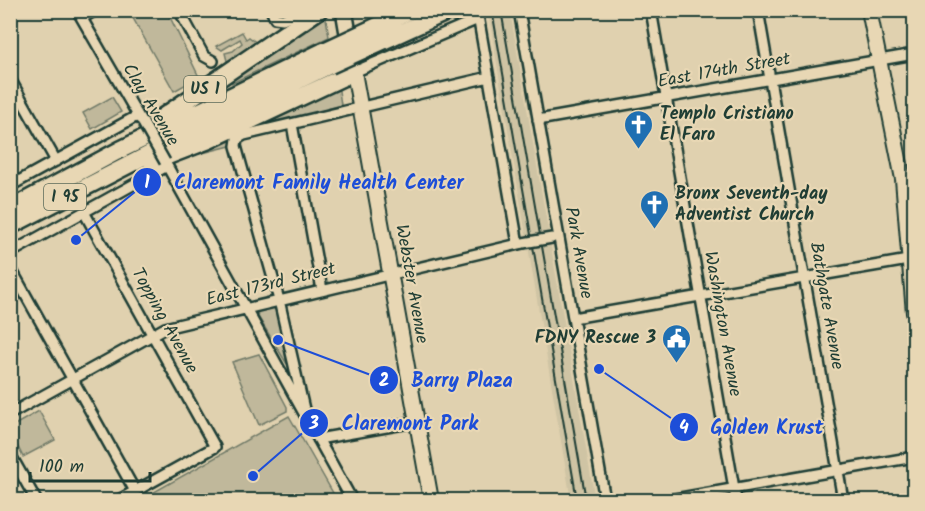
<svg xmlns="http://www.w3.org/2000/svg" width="925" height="511" font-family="Kalam,sans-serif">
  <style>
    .built { fill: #cfc4a4 }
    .green { fill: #c0b89b; stroke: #707a68; stroke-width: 1.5 }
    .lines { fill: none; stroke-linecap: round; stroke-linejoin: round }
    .minor-casing { stroke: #1f3d34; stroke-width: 14 }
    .secondary-casing { stroke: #1f3d34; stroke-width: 18 }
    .primary-casing { stroke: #1f3d34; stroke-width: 20 }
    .motorway-casing { stroke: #1f3d34; stroke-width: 21 }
    .minor { stroke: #e8d7b4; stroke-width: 9 }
    .secondary { stroke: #e8d7b4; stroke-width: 14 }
    .primary { stroke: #e8d7b4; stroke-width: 15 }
    .motorway { stroke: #e8d7b4; stroke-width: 16 }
    .rail { stroke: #1f3d34; stroke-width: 2 }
    .minor-bridge-casing { stroke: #1f3d34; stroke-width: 14; stroke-linecap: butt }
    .motorway-bridge-casing { stroke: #1f3d34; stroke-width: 21; stroke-linecap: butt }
    .minor-bridge { stroke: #e8d7b4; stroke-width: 9 }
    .motorway-bridge { stroke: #e8d7b4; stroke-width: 16 }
    .labels { text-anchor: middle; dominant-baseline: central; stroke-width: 4.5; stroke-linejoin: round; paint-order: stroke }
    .shield { fill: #e8d7b4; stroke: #5b6b5a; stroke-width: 1.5 }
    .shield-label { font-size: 16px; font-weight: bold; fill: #1f3d34 }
    .street-label { font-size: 18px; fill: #1f3d34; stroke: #e8d7b4 }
    .poi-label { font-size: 18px; font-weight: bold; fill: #1f3d34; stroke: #e8d7b4; text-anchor: start }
    .leader { fill: none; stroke: #1d4ed8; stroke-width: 2 }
    .callout-dot { fill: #1d4ed8; stroke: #e8d7b4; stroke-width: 2 }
    .mark-label { font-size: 18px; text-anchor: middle; font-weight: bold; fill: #fff }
    .callout-label { font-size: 20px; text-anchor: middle; font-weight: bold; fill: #1d4ed8; stroke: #e8d7b4; stroke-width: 4.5; stroke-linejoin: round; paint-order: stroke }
  </style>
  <rect width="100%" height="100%" fill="#e0d1af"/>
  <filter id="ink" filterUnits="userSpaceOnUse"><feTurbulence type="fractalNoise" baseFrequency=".0167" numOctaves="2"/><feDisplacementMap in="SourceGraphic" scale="12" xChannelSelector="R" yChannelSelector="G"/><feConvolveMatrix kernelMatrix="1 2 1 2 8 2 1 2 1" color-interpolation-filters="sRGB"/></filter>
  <g filter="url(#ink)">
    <path class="built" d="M488 11H510L595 500H571Z"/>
    <path class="green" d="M129 11H167L199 77 174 91Z
      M325 12 329 37 232 83 230 78Z
      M242 32 246 39 249 37 258 44 229 69 225 53 233 51 242 43 240 39 222 50 216 46Z
      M338 84 341 105 234 137 230 146 179 159Z
      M112 97 121 112 92 129 83 113Z
      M273 307 278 312 287 364 257 315 258 312Z
      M259 354 287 407V411L259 425 232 362Z
      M39 411 55 440 23 457 11 433V427Z
      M289 416 337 500H140Z"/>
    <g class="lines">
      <defs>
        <path id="minor" d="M77 10 140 119
          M179 10 204 56 213 61
          M271 10 275 18 283 19 303 10
          M477 10 518 244
          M519 10 605 500
          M651 10 736 500
          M758 10 843 500
          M82 18 96 10
          M354 72 478 19
          M10 79 56 161
          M538 120 914 54
          M292 124 322 290
          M165 162 352 500
          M10 186 137 116
          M84 212 215 447 119 500
          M10 253 167 166
          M10 267 135 491
          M573 318 914 259
          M10 414 165 328 523 243
          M306 418 279 300 236 146 237 139 244 135 489 77
          M318 439 415 422
          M10 454 36 500
          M669 500 914 457"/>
        <path id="secondary" d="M869 10 903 179 914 313
          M354 72 431 500"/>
        <path id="primary" d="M344 10 351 51"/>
        <path id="motorway" d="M154 123 319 10
          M152 162 209 140 354 72
          M10 209 120 150 324 51
          M10 226 202 127 330 65"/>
      </defs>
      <use href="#minor" class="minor-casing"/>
      <use href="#secondary" class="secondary-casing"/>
      <use href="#primary" class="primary-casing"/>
      <use href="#motorway" class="motorway-casing"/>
      <use href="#minor" class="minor"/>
      <use href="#secondary" class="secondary"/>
      <use href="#primary" class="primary"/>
      <use href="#motorway" class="motorway"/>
      <path class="rail" d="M492 10 577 500
        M501 10 586 500"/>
      <defs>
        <path id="minor-bridge" d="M143 123 165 162
          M523 243 552 238"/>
        <path id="motorway-bridge" d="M324 51 412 10
          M330 65 451 10"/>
      </defs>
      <use href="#minor-bridge" class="minor-bridge-casing"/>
      <use href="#motorway-bridge" class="motorway-bridge-casing"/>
      <use href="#minor-bridge" class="minor-bridge"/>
      <use href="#motorway-bridge" class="motorway-bridge"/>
    </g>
  </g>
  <defs>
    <symbol id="church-pin" viewBox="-11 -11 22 30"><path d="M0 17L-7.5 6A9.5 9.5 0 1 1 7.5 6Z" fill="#1f6fb2" stroke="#e8d7b4"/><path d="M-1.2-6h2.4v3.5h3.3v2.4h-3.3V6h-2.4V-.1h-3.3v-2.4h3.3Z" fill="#fff"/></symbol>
    <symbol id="civic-pin" viewBox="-11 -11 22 30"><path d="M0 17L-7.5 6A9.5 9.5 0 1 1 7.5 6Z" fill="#1f6fb2" stroke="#e8d7b4"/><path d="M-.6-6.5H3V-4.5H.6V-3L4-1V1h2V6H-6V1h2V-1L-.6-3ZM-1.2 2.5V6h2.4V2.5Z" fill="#fff"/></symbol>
  </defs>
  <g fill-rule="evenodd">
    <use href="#church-pin" x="622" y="108" width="33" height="45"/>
    <use href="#church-pin" x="638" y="188" width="33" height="45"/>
    <use href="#civic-pin" x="660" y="322" width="33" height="45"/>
  </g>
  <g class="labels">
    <g class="shield">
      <rect x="184" y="76" width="42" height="26" rx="4.5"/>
      <rect x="44" y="184" width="42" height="26" rx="4.5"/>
    </g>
    <g class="shield-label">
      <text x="205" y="89">US 1</text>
      <text x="65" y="197">I 95</text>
    </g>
    <g class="street-label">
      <text transform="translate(724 71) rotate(-10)">East 174th Street</text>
      <text transform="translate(150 105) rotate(59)">Clay Avenue</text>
      <text transform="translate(578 253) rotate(80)">Park Avenue</text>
      <text transform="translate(411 284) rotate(80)">Webster Avenue</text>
      <text transform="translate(271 285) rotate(-14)">East 173rd Street</text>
      <text transform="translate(826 306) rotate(80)">Bathgate Avenue</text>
      <text transform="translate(164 321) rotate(61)">Topping Avenue</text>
      <text transform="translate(722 324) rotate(80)">Washington Avenue</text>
    </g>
    <g class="poi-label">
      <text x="660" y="114">Templo Cristiano<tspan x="660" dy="21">El Faro</tspan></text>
      <text x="675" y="194">Bronx Seventh-day<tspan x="675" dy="21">Adventist Church</tspan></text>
      <text x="656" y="338" text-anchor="end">FDNY Rescue 3</text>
    </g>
  </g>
  <path class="leader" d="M76 240L147 182M278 340L384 380M253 476L314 423M599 369L684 427"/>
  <g class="callout-dot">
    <circle cx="76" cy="240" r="6"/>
    <circle cx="278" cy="340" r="6"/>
    <circle cx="253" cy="476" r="6"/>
    <circle cx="599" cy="369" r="6"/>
    <circle cx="147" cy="182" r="15"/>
    <circle cx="384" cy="380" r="15"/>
    <circle cx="314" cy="423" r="15"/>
    <circle cx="684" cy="427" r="15"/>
  </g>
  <g class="mark-label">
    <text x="147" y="188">1</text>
    <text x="384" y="386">2</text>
    <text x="314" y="429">3</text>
    <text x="684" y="433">4</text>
  </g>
  <g class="callout-label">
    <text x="319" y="189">Claremont Family Health Center</text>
    <text x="462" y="387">Barry Plaza</text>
    <text x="410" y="430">Claremont Park</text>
    <text x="767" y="434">Golden Krust</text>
  </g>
  <rect width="925" height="511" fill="none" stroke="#e8d7b4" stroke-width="36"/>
  <rect x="18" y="18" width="889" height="475" fill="none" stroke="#1f3d34" stroke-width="2" filter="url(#ink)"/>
  <path d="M30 472v9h120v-9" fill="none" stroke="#1f3d34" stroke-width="3"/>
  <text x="39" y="472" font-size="18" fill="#1f3d34" stroke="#e8d7b4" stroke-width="4.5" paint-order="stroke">100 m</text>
</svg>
